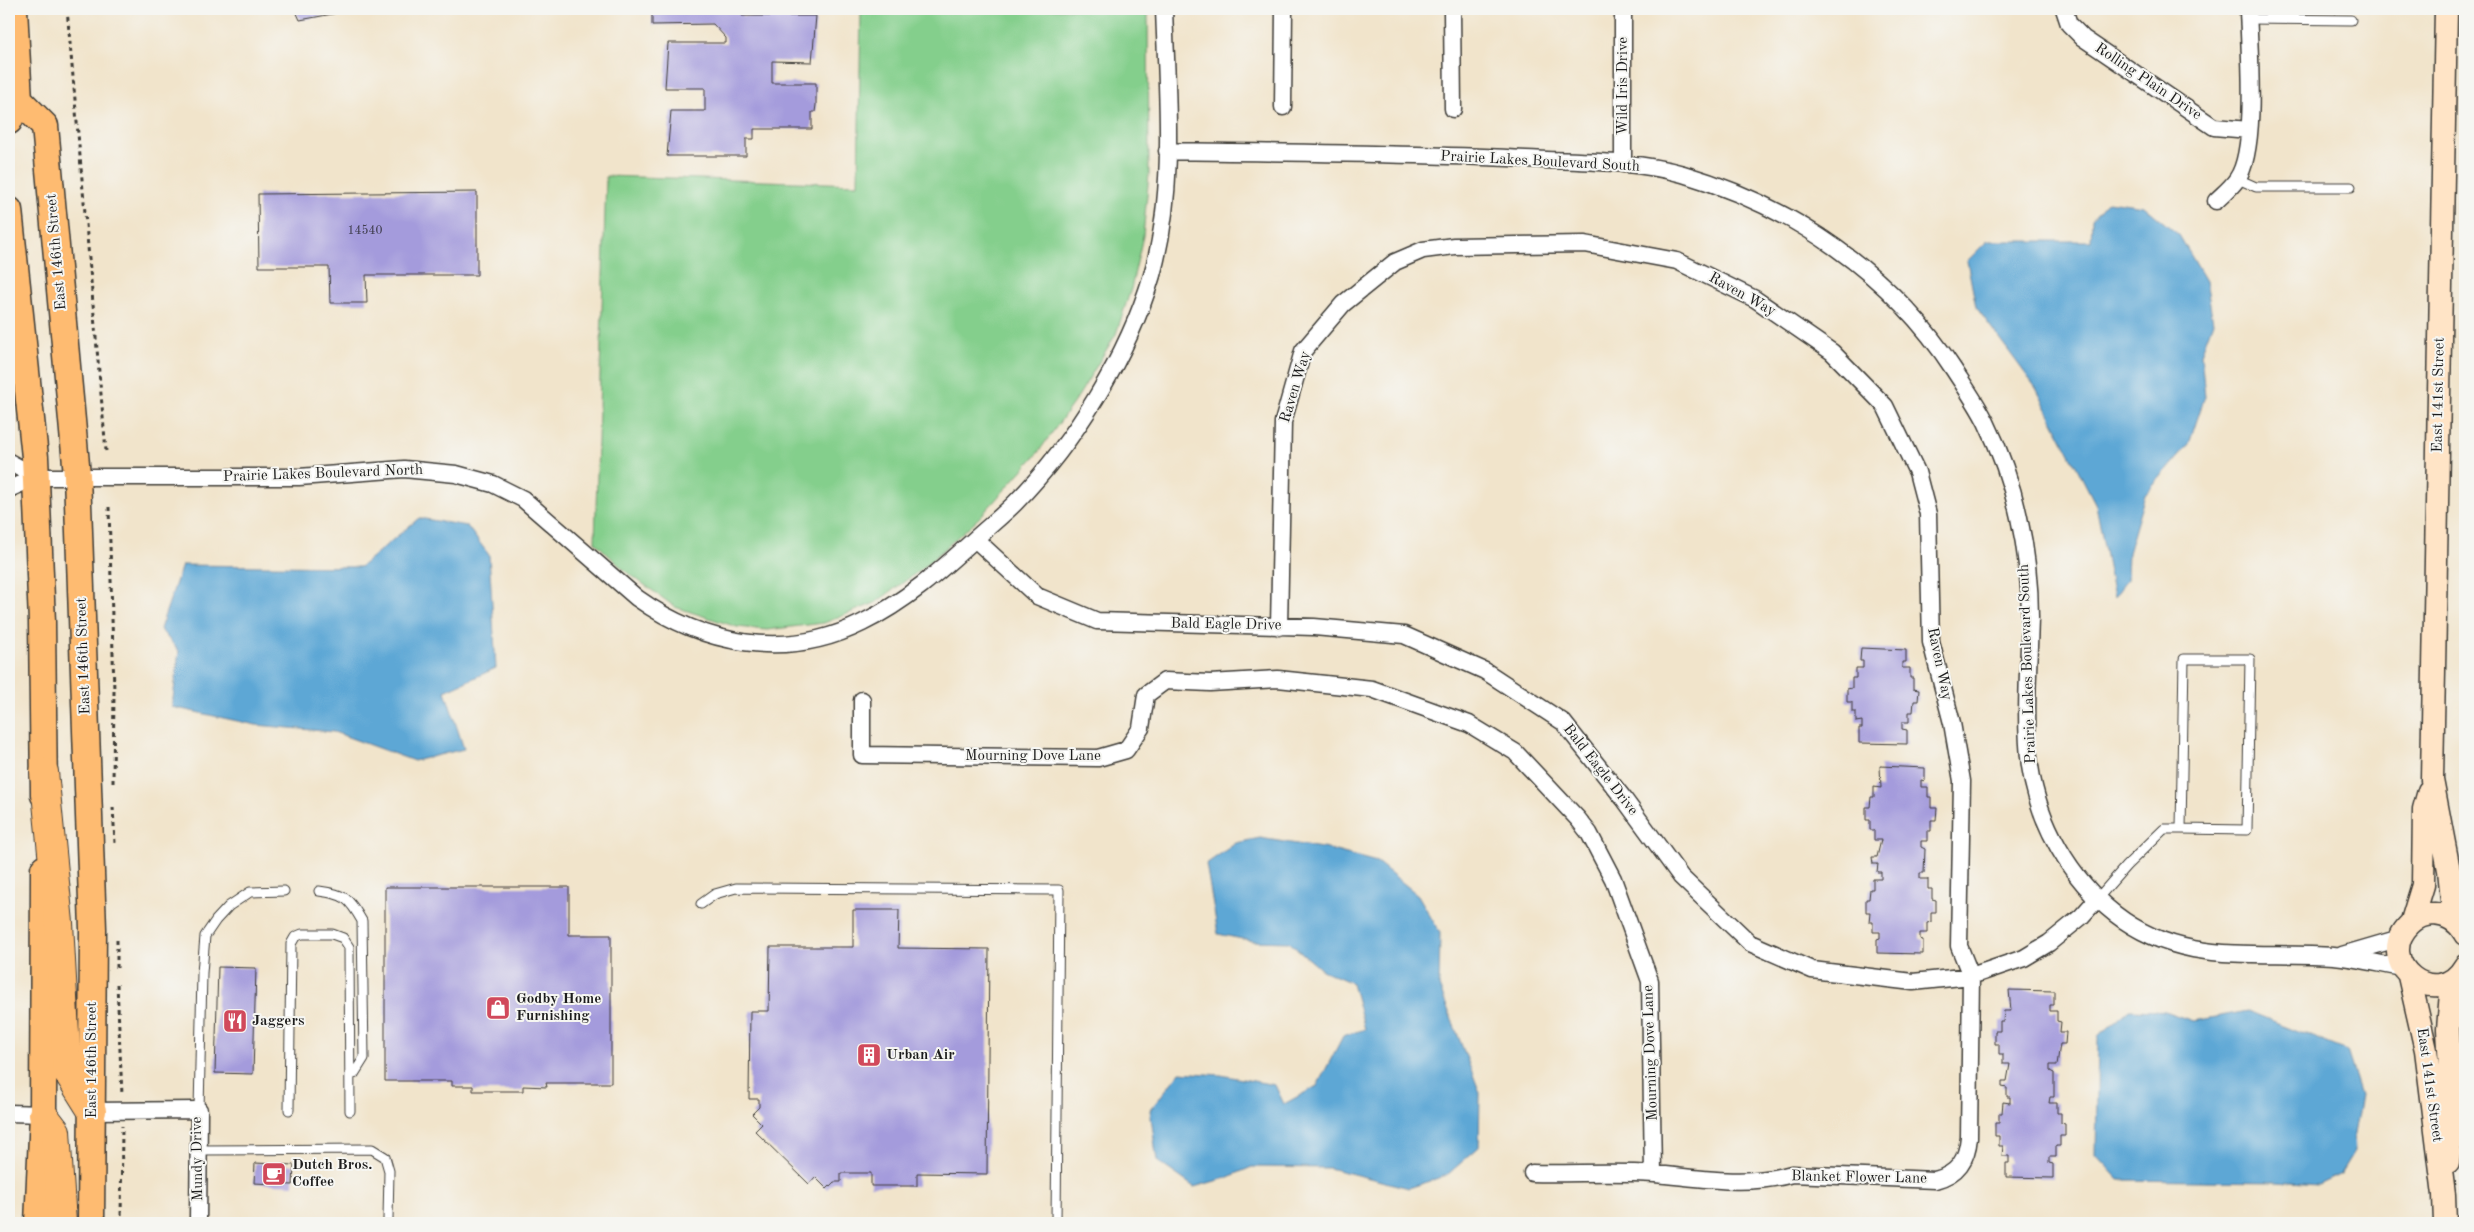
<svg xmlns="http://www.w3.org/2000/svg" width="2474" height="1232" font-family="'Old Standard TT',serif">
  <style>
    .green { fill: #84cf8c; stroke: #507654 }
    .water { fill: #5da7d5; stroke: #3c6278 }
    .building { fill: #a49bdc }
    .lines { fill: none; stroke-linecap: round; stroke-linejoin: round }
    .lane-casing { stroke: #3c3a36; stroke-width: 11 }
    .street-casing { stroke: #3c3a36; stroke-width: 19 }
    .secondary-casing { stroke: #3c3a36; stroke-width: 25 }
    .primary-casing { stroke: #3c3a36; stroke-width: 29 }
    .highway-casing { stroke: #3c3a36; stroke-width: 30 }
    .path { stroke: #3c3a36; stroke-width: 3; stroke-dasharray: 4 4; stroke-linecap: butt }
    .lane { stroke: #fff; stroke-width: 9 }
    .street { stroke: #fff; stroke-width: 16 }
    .secondary { stroke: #ffe4c6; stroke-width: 22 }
    .primary { stroke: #febb71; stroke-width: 26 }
    .highway { stroke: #febb71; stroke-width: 28 }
    .labels { text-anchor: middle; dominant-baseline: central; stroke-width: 4; stroke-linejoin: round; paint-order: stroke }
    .number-label { font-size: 12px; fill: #3e3c4c }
    .street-label { font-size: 15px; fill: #1c1c1c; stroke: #f6f6f2 }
    .poi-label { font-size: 15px; font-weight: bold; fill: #1c1c1c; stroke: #f6f6f2; text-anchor: start }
  </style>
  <rect width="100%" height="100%" fill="#f6f6f2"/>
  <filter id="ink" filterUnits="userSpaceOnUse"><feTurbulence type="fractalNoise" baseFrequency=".02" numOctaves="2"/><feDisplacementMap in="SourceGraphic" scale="10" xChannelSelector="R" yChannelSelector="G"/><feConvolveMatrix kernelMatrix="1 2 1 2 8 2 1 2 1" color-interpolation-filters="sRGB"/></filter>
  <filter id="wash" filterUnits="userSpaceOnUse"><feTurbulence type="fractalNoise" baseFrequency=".0096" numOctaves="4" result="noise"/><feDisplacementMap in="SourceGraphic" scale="20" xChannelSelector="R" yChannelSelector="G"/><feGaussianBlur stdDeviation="1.12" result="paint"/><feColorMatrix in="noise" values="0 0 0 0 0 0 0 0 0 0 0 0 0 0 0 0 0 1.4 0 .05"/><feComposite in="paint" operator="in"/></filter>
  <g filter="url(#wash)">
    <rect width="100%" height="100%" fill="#f1e4cb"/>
    <path class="green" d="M861 9H1148L1149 174 1143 236 1131 289 1116 334 1079 395 1037 454 980 517 923 568 875 603 824 623 767 630 737 627 675 607 624 570 595 542 606 176 858 184Z"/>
    <path class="water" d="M2108 201 2144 206 2179 235 2206 281 2213 322 2201 354 2205 396 2189 444 2145 495 2128 553 2127 580 2114 597 2096 505 2036 388 1976 307 1967 261 1987 241H2091L2092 219Z
      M419 518 467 526 489 555 496 668 445 691 464 749 414 761 334 732 256 725 172 707 179 651 160 629 182 565 360 567Z
      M1260 838 1328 849 1377 862 1418 895 1440 933 1439 986 1480 1093 1479 1147 1447 1175 1409 1188 1329 1168 1252 1167 1226 1178 1194 1187 1157 1161 1150 1110 1180 1072 1221 1075 1275 1085 1284 1104 1317 1086 1343 1036 1365 1029 1352 983 1322 970 1289 942 1252 941 1218 934 1206 864 1236 843Z
      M2129 1010 2164 1011 2193 1021 2248 1011 2347 1051 2361 1095 2354 1134 2355 1151 2341 1174 2318 1185 2277 1182 2119 1180 2096 1155 2098 1037Z"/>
    <g id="blocks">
      <path class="building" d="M295 9H354V10L300 20Z
        M652 9H742V16H816L812 62 772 61V83H816V105L815 112H812V129H754V139H746V156H667L671 111H705V88H665L668 43H726V38L713 24 652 25Z
        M477 192V275H366L367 303H330L329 267H259L258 194Z
        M1861 648 1906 650V662H1902V668H1910V678H1913V689L1919 690 1918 701H1914L1913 712H1909V722H1902V729L1907 730V744L1859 743V728H1862V721L1856 722V712H1852V702H1847V689L1852 688V678H1856V668H1863V661H1860Z
        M1880 766 1925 768V781L1921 780V787H1928V797H1931V808H1937L1936 820H1931V831H1927V841H1921V847L1925 849 1924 873H1920V879H1928V889H1932V899L1936 900V912H1931V922L1927 923V933H1920V939L1923 940V954L1877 953V939L1880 938V932H1873V922H1869L1870 912H1866V899H1869L1870 889H1873V879H1881V872H1877L1878 864H1873L1872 857H1877L1881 840H1874V830H1870V820H1866V807H1870L1871 797H1874V787L1881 788Z
        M385 887H569V935H611V1083H546L547 1087 523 1086V1091H473V1086H452V1081H385Z
        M853 910H899L898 948 989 949 987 1174 917 1173V1186H871V1173H841V1182H834L827 1189 815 1177 809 1184 755 1131 762 1124 752 1114 759 1107V1099H749L750 1011H769L770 947H853Z
        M218 967 256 968 253 1074 215 1073Z
        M2009 990 2054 991V1005H2050V1011H2057V1021L2061 1022 2060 1032H2066L2065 1044H2060L2057 1065H2050V1071L2054 1073V1097H2050L2049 1103H2057V1113H2061V1123L2065 1124V1136H2060V1146H2056V1157H2049V1163L2053 1164V1178L2006 1177V1163H2009V1156H2002L2003 1146H1999V1136H1995V1123H1999V1113H2002L2003 1102 2010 1103V1097H2007V1088L2002 1087V1081H2007L2010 1064H2003V1054H1999V1044H1995V1031H2000V1021H2003L2004 1011H2011Z
        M255 1163 294 1165 293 1185 254 1183Z"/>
    </g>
  </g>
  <g filter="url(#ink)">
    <use href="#blocks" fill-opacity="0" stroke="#3c3a36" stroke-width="1"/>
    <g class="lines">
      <defs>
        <path id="lane" d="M2249 19 2351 20
          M2238 179 2256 187H2351
          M319 891C345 894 349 898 362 921L364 1058 354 1074 350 1075
          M2097 899 2126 866 2164 829H2181L2184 659H2250L2247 830 2181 829
          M701 904 715 894 736 888 1059 890 1056 1223
          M199 1110 202 973 205 936 216 920 229 906 250 892 284 891
          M289 1110 291 944 295 937 302 934H332L343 938 349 947 350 1111
          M199 1150 372 1149 385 1157 389 1171 388 1219"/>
        <path id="street" d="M1452 9 1453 109
          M2064 9 2069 24 2083 38 2214 127 2249 130
          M1283 107 1284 9
          M1167 151C1287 153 1407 153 1526 159 1578 162 1633 160 1683 174 1792 206 1892 274 1954 370 1965 387 1977 404 1986 422 2015 481 2030 551 2030 617 2029 663 2024 721 2030 766 2038 822 2070 879 2115 914 2183 967 2255 950 2334 956 2357 958 2380 964 2403 968
          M1623 164V9
          M2216 201C2223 194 2232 187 2237 179 2258 150 2249 47 2248 9
          M9 462 36 477
          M9 489 36 477H299L404 469 456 474 493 484 523 499 637 598C703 645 786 661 862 623 905 602 940 571 975 539 988 527 1002 516 1015 503 1074 443 1128 356 1152 275 1176 190 1167 96 1164 9
          M975 539 1037 596 1097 621 1314 627 1404 635 1485 671 1563 722 1624 799 1681 877 1750 943 1812 970 1913 982 1971 976 2024 958 2049 943 2081 917 2097 899
          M1279 627 1283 422 1303 351 1343 304 1395 262 1423 250 1454 246 1585 244 1677 261 1755 299 1832 352 1885 406 1917 472 1928 514 1931 642 1952 723 1962 781 1959 946 1971 976 1969 1137C1967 1160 1958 1174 1935 1180L1792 1174C1746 1187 1701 1178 1655 1174 1614 1171 1572 1174 1532 1173
          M862 700V755L1098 758 1126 750 1141 728 1146 695 1165 681 1210 683 1278 679 1372 689 1469 724 1515 752 1578 819 1589 833 1613 879 1650 981 1653 1174
          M2342 955 2400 938
          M92 1111 199 1110 198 1223
          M9 1113 43 1114"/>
        <path id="secondary" d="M2446 9 2432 780 2449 870 2454 920
          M2412 921 2423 885 2424 809 2429 791
          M2465 934C2459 922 2448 915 2434 914 2425 914 2416 918 2410 924 2371 962 2437 1014 2465 966
          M2409 976 2426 1050 2444 1195 2445 1223
          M2448 1162 2453 1123 2448 1029 2452 981"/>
        <path id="primary" d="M19 100 45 126 77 475 93 929 91 1223
          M9 121 19 100 14 9
          M9 210 35 457 42 622 44 795
          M38 1223 43 1114 44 869"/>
        <path id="highway" d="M44 772 59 923 67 1071 92 1111
          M43 1114 56 1131 62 1223"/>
      </defs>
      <use href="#lane" class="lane-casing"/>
      <use href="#street" class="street-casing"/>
      <use href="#secondary" class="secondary-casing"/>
      <use href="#primary" class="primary-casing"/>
      <use href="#highway" class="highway-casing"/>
      <path class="path" d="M67 9 106 451
        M109 507 114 691 113 783
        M113 807 115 843
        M117 968V939
        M117 984 122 1095
        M121 1223 122 1126"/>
      <use href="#lane" class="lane"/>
      <use href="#street" class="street"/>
      <use href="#secondary" class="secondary"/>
      <use href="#primary" class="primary"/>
      <use href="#highway" class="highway"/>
    </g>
  </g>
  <defs>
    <symbol id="shop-square" viewBox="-11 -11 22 22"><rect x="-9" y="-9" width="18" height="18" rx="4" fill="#d1495b" stroke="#f6f6f2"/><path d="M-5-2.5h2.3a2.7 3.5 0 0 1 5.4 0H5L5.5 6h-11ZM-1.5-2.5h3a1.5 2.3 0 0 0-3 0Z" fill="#fff"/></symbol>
    <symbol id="restaurant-square" viewBox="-11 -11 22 22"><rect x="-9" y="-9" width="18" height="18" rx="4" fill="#d1495b" stroke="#f6f6f2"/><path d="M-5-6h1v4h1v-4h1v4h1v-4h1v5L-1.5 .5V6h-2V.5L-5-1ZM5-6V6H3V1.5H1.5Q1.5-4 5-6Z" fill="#fff"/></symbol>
    <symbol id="building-square" viewBox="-11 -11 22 22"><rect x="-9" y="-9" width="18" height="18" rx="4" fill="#d1495b" stroke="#f6f6f2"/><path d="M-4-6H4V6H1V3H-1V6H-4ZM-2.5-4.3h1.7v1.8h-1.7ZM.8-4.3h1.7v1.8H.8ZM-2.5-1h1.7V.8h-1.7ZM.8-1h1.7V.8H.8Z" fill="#fff"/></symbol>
    <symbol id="cafe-square" viewBox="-11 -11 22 22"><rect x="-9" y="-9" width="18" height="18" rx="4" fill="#d1495b" stroke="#f6f6f2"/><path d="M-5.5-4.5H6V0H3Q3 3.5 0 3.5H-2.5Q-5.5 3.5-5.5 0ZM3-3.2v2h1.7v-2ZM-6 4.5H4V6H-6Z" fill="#fff"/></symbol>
  </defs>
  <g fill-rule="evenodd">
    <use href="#shop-square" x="484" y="994" width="28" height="28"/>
    <use href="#restaurant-square" x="221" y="1007" width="28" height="28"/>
    <use href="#building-square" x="855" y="1041" width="28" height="28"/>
    <use href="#cafe-square" x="260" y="1160" width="28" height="28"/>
  </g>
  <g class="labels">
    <g class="number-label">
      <text x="365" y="231">14540</text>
    </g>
    <g class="street-label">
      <text transform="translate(2148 82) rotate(34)">Rolling Plain Drive</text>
      <text transform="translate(1623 86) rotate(-90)">Wild Iris Drive</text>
      <text transform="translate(1540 162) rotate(3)">Prairie Lakes Boulevard South</text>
      <text transform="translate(57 252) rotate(-95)">East 146th Street</text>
      <text transform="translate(1742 295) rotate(29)">Raven Way</text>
      <text transform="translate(1296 387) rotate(-73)">Raven Way</text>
      <text transform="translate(2439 395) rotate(-89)">East 141st Street</text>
      <text transform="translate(323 474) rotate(-2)">Prairie Lakes Boulevard North</text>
      <text transform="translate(1226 625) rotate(1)">Bald Eagle Drive</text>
      <text transform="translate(84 656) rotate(-92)">East 146th Street</text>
      <text transform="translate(1939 664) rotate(78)">Raven Way</text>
      <text transform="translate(2028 664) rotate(-92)">Prairie Lakes Boulevard South</text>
      <text x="1033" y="756">Mourning Dove Lane</text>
      <text transform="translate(1600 770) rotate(52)">Bald Eagle Drive</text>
      <text transform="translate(1651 1053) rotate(-92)">Mourning Dove Lane</text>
      <text transform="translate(92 1060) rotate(-90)">East 146th Street</text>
      <text transform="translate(2429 1085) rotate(82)">East 141st Street</text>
      <text transform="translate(198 1159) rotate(-91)">Mundy Drive</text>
      <text transform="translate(1859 1178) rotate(1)">Blanket Flower Lane</text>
    </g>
    <g class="poi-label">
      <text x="516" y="999">Godby Home<tspan x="516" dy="17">Furnishing</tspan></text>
      <text x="252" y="1021">Jaggers</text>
      <text x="886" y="1055">Urban Air</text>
      <text x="292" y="1165">Dutch Bros.<tspan x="292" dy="17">Coffee</tspan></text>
    </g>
  </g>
  <rect width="2474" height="1232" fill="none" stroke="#f6f6f2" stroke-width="30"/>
</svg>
